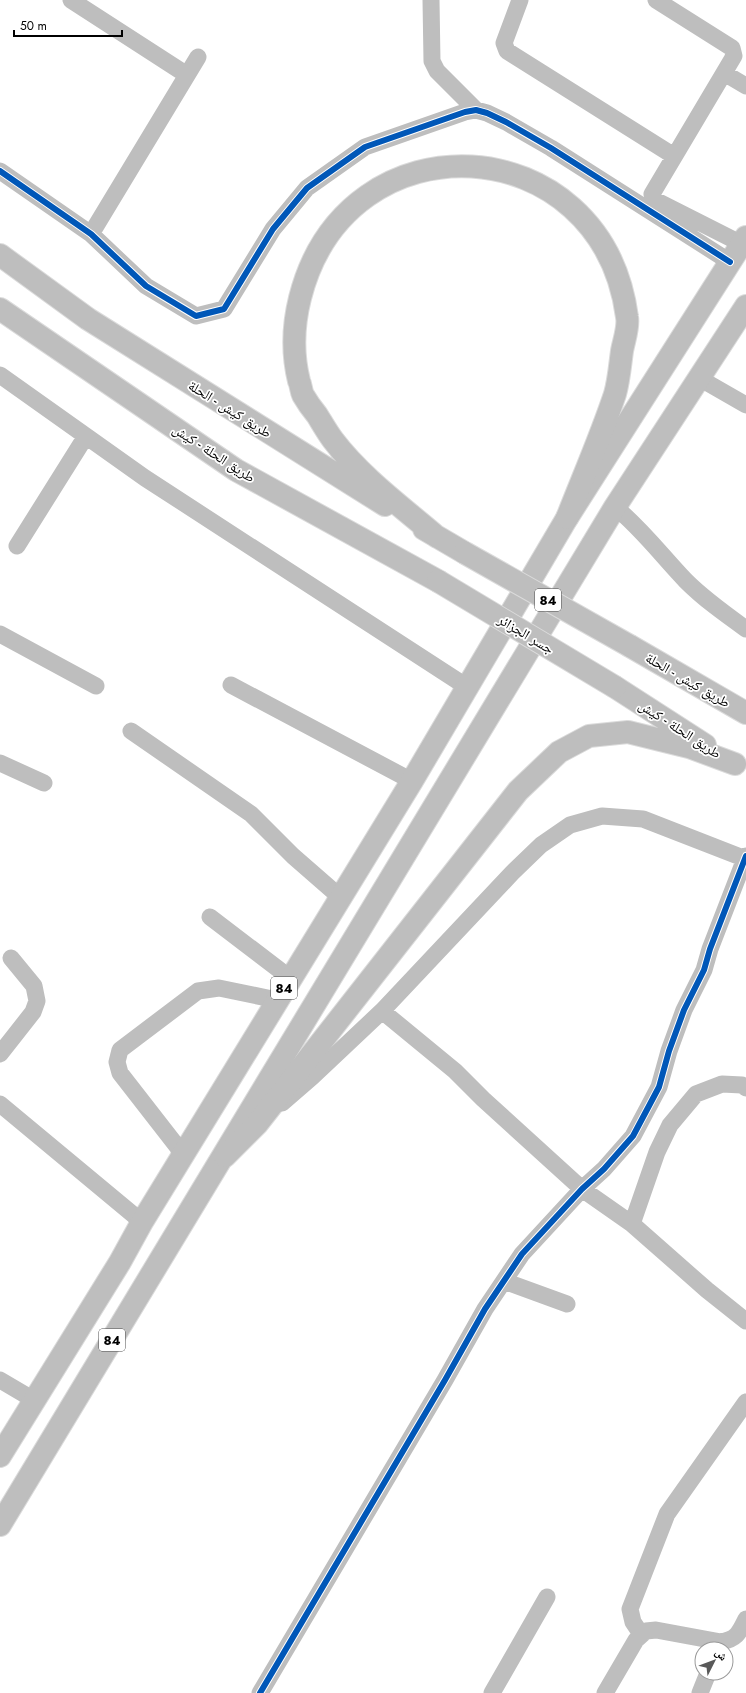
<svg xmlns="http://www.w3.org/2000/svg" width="746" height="1693" font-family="Jost,'Noto Naskh Arabic',sans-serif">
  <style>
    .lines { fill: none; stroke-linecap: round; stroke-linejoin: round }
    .major-casing { stroke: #dbdbdb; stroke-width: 24 }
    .highway-casing { stroke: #dbdbdb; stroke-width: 24 }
    .minor { stroke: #bebebe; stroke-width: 17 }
    .major { stroke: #bebebe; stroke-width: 22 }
    .highway { stroke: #bebebe; stroke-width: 22 }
    .highway-bridge-casing { stroke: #dbdbdb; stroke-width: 24; stroke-linecap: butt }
    .highway-bridge { stroke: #bebebe; stroke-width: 22 }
    .cycleway-casing { stroke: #fff; stroke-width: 8 }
    .cycleway { stroke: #0057b8; stroke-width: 6 }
    .labels { text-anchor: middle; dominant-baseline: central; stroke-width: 3.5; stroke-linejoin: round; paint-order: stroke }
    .shield { fill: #fff; stroke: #4c4c4c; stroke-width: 1 }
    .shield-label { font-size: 13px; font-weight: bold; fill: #000 }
    .street-label { font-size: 14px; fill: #000; stroke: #fff }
  </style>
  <rect width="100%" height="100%" fill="#fff"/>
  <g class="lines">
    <defs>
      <path id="major" d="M0 1456 120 1262 142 1222 412 781 567 518 746 237
        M0 1525 615 507 746 306"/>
      <path id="highway" d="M0 255 88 319 385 505
        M0 309 236 470 438 581
        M424 529 465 553
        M437 537C402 507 361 477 333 440 327 432 322 423 317 415 312 409 307 402 303 395 301 391 301 385 299 381 292 353 293 326 300 298 347 112 602 127 627 317 629 327 624 340 622 351 620 365 619 380 615 394 601 436 583 477 567 518
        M630 646 746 713
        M615 687 705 745
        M225 1156 257 1124 518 791 559 752 589 736 628 732 689 747 735 764"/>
    </defs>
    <use href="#major" class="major-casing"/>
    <use href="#highway" class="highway-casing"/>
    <path class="minor" d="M71 0 187 75
      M431 0 432 61 437 71 476 110
      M520 0 504 43 507 51 674 156
      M656 0 732 48 734 56 652 194 655 200 742 244
      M724 73 746 86
      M0 171 91 234 146 286 196 316 224 309 273 229 307 188 365 147 465 112 476 110 487 113 506 122 551 148 730 262
      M91 234 198 57
      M0 375 145 478 467 687
      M699 378 746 405
      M615 507C642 529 662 556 686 581 704 599 725 614 746 629
      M17 546 86 436
      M0 634 96 686
      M231 685 412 781
      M131 731 251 814 293 856 340 897
      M0 763 44 783
      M210 917 290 978
      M382 1011 455 1071 483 1099 582 1189 632 1224 707 1290 746 1321
      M0 1054 33 1012 37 1001 34 986 11 958
      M282 1103 312 1077 382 1011 512 873 541 845 570 825 602 816 643 819 746 859
      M0 1104 142 1222
      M183 1154 120 1073 117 1062 120 1050 198 991 219 988 277 1000
      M632 1224 657 1152 670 1125 696 1094 722 1084 742 1085 746 1088
      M504 1281 567 1304
      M0 1380 34 1400
      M641 1634 633 1622 630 1609 667 1514 746 1402
      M260 1693 445 1380 485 1309 522 1254 582 1189 604 1169 633 1136 659 1087 669 1051 684 1010 704 970 710 949 746 856
      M492 1693 547 1597
      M605 1693 636 1640 646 1631 656 1630 721 1642C737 1639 739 1633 746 1619
      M700 1693 708 1673"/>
    <use href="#major" class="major"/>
    <use href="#highway" class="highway"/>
    <defs>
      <path id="highway-bridge" d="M465 553 630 646
        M438 581 615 687"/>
    </defs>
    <use href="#highway-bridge" class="highway-bridge-casing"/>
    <use href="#highway-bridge" class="highway-bridge"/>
    <defs>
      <path id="cycleway" d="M0 171 91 234 146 286 196 316 224 309 273 229 307 188 365 147 465 112 476 110 487 113 506 122 551 148 730 262
        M260 1693 445 1380 485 1309 522 1254 582 1189 604 1169 633 1136 659 1087 669 1051 684 1010 704 970 710 949 746 856"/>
    </defs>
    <use href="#cycleway" class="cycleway-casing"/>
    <use href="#cycleway" class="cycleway"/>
  </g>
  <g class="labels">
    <g class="shield">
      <rect x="535" y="589" width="26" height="22" rx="3"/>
      <rect x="271" y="977" width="26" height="22" rx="3"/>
      <rect x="99" y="1329" width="26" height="22" rx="3"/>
    </g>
    <g class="shield-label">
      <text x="548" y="600">84</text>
      <text x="284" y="988">84</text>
      <text x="112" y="1340">84</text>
    </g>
    <g class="street-label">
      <text transform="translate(230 409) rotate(32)">طريق كيش - الحلة</text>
      <text transform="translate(214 453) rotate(33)">طريق الحلة - كيش</text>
      <text transform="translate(526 634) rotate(31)">جسر الجزائر</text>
      <text transform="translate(688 680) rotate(30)">طريق كيش - الحلة</text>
      <text transform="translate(680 729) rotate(33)">طريق الحلة - كيش</text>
    </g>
  </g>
  <g transform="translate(714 1661) rotate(48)"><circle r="19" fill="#ffffff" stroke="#999999"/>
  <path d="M0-3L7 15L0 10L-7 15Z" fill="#595959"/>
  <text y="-6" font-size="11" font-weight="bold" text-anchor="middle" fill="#000000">ش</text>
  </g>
  <path d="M14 30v6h108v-6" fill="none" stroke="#000000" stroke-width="2"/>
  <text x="20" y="30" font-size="12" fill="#000000" stroke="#ffffff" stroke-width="3" paint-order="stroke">50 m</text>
</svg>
